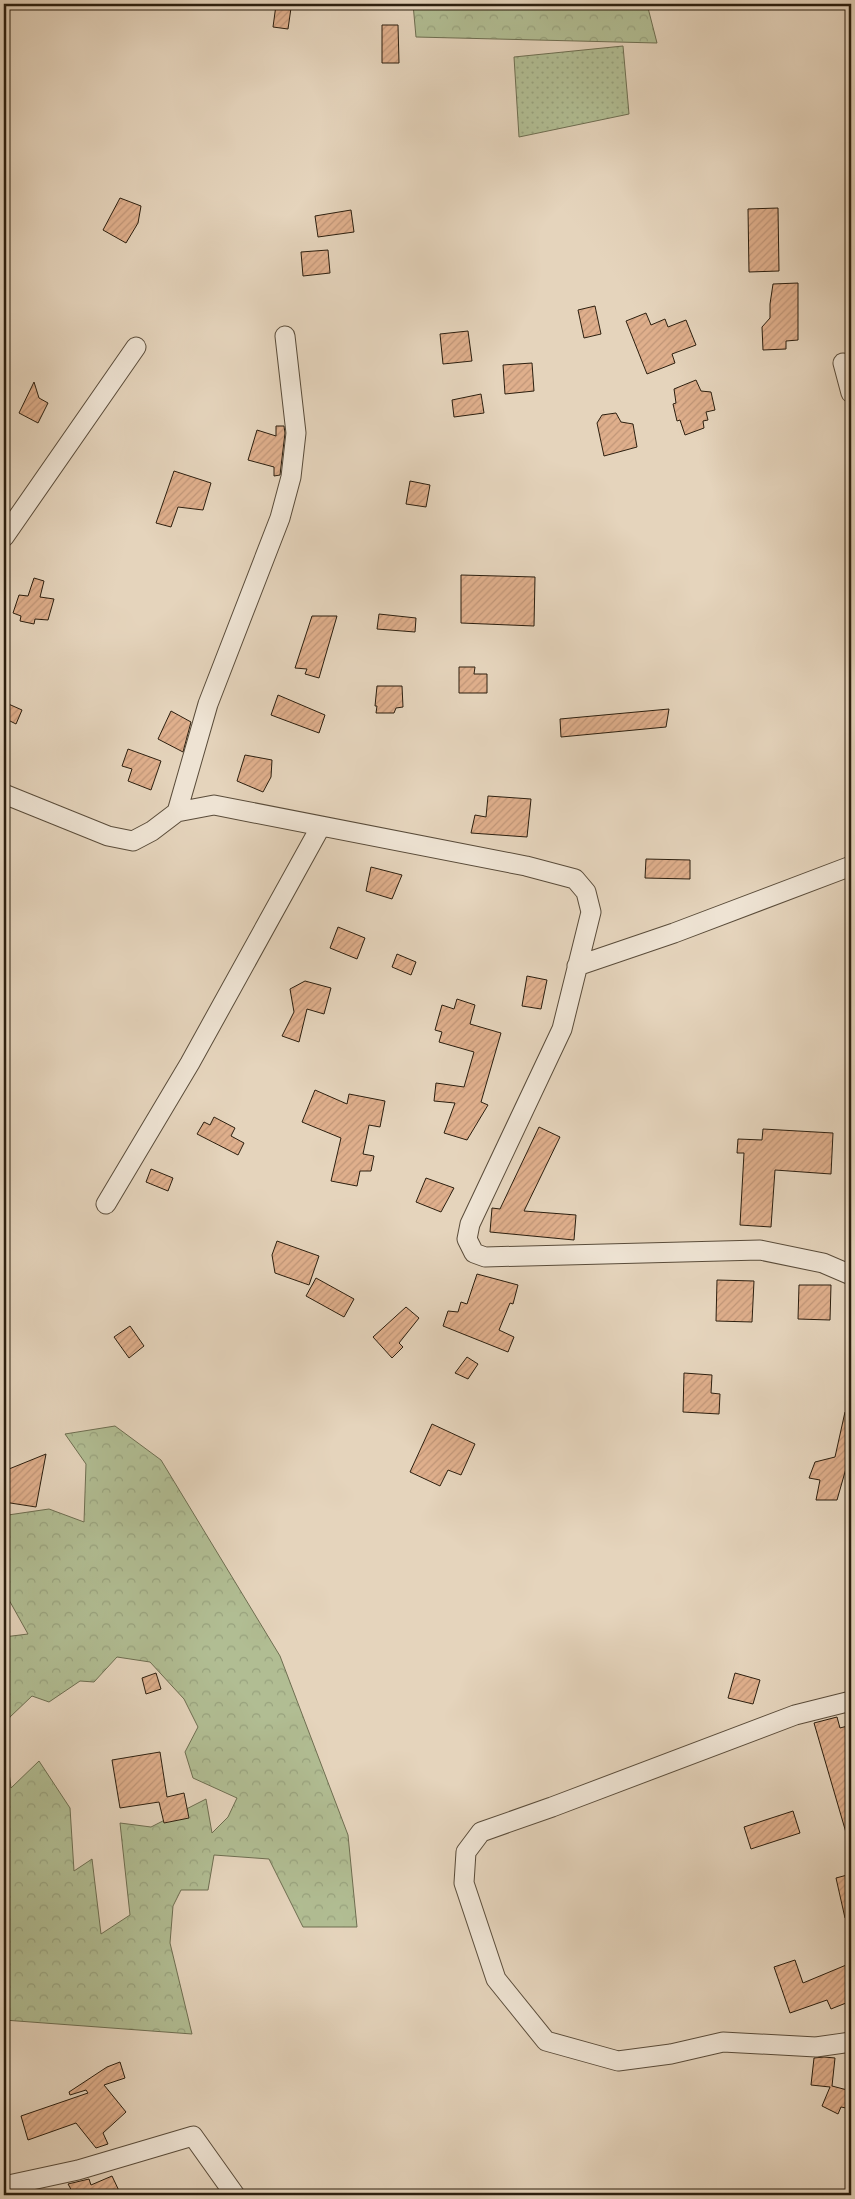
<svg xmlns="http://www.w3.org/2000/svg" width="855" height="2199" font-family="'Gentium Book Plus',serif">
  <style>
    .grass { fill: url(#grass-dots); stroke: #6e6e51 }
    .forest { fill: url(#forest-crowns); stroke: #6e6e51 }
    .building { fill: url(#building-hatch); stroke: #2c1f0f }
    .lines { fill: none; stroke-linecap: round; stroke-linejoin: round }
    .minor-casing { stroke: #5a4c3a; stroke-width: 21 }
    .minor { stroke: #eee3d3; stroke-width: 19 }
  </style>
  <defs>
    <pattern id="grass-dots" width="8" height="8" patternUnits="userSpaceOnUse" patternTransform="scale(1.25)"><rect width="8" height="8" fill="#b1bd93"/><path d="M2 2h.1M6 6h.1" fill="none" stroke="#98a27e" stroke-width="1.8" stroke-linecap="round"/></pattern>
    <pattern id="forest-crowns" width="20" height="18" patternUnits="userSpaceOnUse" patternTransform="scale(1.25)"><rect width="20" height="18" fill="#b1bd93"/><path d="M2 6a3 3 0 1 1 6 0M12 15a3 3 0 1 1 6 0" fill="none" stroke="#98a27e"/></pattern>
    <pattern id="building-hatch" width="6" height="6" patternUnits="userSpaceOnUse" patternTransform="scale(1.25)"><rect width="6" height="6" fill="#dfaf8c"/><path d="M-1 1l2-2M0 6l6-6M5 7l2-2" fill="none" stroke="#c09678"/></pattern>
  </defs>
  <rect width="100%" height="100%" fill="#e5d4bc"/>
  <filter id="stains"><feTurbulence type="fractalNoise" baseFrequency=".004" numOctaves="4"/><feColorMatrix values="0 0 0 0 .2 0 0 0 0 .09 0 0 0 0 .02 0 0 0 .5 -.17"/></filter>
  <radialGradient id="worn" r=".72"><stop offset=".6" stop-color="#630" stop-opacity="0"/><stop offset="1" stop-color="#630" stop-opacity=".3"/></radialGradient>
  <path class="grass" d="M623 46 629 114 519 137 514 57Z"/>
  <path class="forest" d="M413 4H647L657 43 416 37Z
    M115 1426 161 1460 280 1656 348 1835 357 1927H303L269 1859 214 1855 208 1890H181L173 1906 170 1943 192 2034 4 2020V1750H6L11 1788 39 1761 70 1808 74 1871 92 1859 101 1934 130 1915 120 1823 151 1827 206 1799 212 1833 228 1817 237 1798 193 1778 185 1752 198 1727 184 1699 150 1662 117 1657 94 1682 80 1681 49 1702 32 1696 10 1717 4 1728V1637L28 1634 4 1591V1536L8 1515 49 1509 84 1522 86 1464 65 1434Z"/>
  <path class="building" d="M276 5 291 8 288 29 273 27Z
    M382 25H398L399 63H382Z
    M120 198 141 206 138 223 126 243 103 230Z
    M778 208 779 271 749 272 748 209Z
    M351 210 354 232 318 237 315 216Z
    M328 250 330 273 303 276 301 252Z
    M798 283V340L786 341V349L763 350 762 327 770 318V304L773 284Z
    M595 306 601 334 584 338 578 310Z
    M646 313 651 325 665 319 668 327 686 320 696 345 672 354 675 363 647 374 626 321Z
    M468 331 472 361 443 364 440 334Z
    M532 363 534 391 505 394 503 365Z
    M696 380 701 391 711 392 715 410 706 412 708 420 703 421 704 428 685 435 680 420 677 421 673 404 676 403 674 389Z
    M34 382 39 398 48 403 38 423 19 413Z
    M481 394 484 413 454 417 452 400Z
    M616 413 621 422 633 424 637 447 604 456 597 423 602 415Z
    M276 426H284L285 433 280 475 274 476V467L248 460 257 430 276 436Z
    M174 471 211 483 203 510 178 507 171 527 156 523Z
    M410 481 430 485 426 507 406 504Z
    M461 575 535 577 534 626 461 623Z
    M34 578 44 581 40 597 54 599 48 620 35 619 34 624 20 621 21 616 13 613 19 595 28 596Z
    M379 614 416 618 415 632 377 629Z
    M312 616H337L319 678 305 674 307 669 295 668Z
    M459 667H475L474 674H487V693H459Z
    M377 686H402L403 707 396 708 394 713H376L377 706H375Z
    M278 695 325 715 319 733 271 715Z
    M4 702 22 710 16 724 4 718Z
    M669 709 666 727 561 737 560 719Z
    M171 711 191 722 183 752 158 739Z
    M128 749 161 761 151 790 128 781 132 769 122 766Z
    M245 755 272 760 271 777 263 792 237 781Z
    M488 796 531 799 527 837 471 833 475 815 486 817Z
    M646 859 690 860V879L645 878Z
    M371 867 402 875 392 899 366 891Z
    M338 927 365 938 357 959 330 948Z
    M397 954 416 962 411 975 392 967Z
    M527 976 547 980 541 1009 522 1006Z
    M305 981 331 988 324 1014 307 1009 299 1042 282 1036 294 1012 290 989Z
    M457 999 475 1005 470 1024 501 1033 481 1102 488 1105 467 1140 444 1133 455 1103 434 1101 436 1083 464 1087 474 1052 439 1042 442 1032 435 1030 442 1005 454 1009Z
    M315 1090 347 1104 349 1094 385 1101 380 1127 369 1125 363 1154 374 1156 371 1171H360L357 1186 331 1181 341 1138 302 1122Z
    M214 1117 235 1128 231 1136 244 1143 238 1155 197 1134 204 1122 210 1125Z
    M539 1127 560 1137 524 1211 576 1215 574 1240 490 1232 492 1208 500 1209Z
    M763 1129 833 1133 831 1174 775 1170 771 1227 740 1225 744 1153H737L738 1139 762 1140Z
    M151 1169 173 1178 168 1191 146 1182Z
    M426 1178 454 1188 441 1212 416 1202Z
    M277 1241 319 1256 309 1285 275 1273 272 1255Z
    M477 1274 518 1285 513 1304 510 1303 499 1330 514 1337 508 1352 443 1326 448 1311 458 1312 461 1302 467 1304Z
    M316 1278 354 1299 344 1317 306 1296Z
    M717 1280 754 1281 752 1322 716 1321Z
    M799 1285H831L830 1320 798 1319Z
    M406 1307 419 1318 399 1343 403 1347 392 1358 373 1337Z
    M130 1326 144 1346 129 1358 114 1337Z
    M467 1357 478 1364 468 1379 455 1373Z
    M684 1373 712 1375 711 1393 720 1394 719 1414 683 1412Z
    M845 1412 851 1413V1451L837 1500H816L820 1480 809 1478 815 1462 835 1457Z
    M432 1424 475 1444 461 1475 448 1470 440 1486 410 1472Z
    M46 1454 36 1507 4 1502 9 1469Z
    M156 1673 161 1689 146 1694 142 1678Z
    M735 1673 760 1680 753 1704 728 1698Z
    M837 1717 840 1728 851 1725V1835L847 1836 814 1723Z
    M160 1752 167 1797 184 1793 189 1818 164 1823 159 1802 120 1808 112 1760Z
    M793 1811 800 1833 751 1849 744 1827Z
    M851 1874V1917L845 1918 836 1878Z
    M795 1960 803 1983 851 1963V2001L831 2009 827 2000 790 2013 774 1967Z
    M824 2057 835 2058 832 2086 851 2091V2109L841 2107 838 2114 822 2106 830 2087 811 2085 814 2058Z
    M120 2062 125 2078 104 2085 126 2112 103 2133 108 2144 96 2148 76 2123 28 2140 21 2116 88 2093 86 2090 70 2095 69 2092 107 2067Z
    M112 2176 121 2195H68L73 2193 68 2184 89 2179 91 2185Z"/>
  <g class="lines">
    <defs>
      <path id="minor" d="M843 363 851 393
        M4 537 136 347
        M4 794 108 836 133 841 152 831 177 812 214 805 526 866 575 879 586 892 591 912 562 1029 470 1224 467 1239 474 1253 485 1257 760 1250 823 1263 851 1275
        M177 812 208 704 280 518 291 477 296 433 285 336
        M577 966 674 933 851 866
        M106 1204 190 1063 321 826
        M851 1701 795 1715 552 1807 481 1832 466 1852 464 1883 496 1979 546 2041 618 2061 671 2054 723 2042 816 2047 851 2042
        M4 2186 78 2170 193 2136 235 2195"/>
    </defs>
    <use href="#minor" class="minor-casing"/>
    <use href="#minor" class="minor"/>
  </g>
  <rect width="855" height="2199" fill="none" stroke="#e5d4bc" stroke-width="20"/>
  <rect x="5" y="5" width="845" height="2189" fill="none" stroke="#2c1f0f" stroke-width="2.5"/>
  <rect x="10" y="10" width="835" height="2179" fill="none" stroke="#2c1f0f"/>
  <rect width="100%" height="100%" filter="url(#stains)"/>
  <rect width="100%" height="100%" fill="url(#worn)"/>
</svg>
